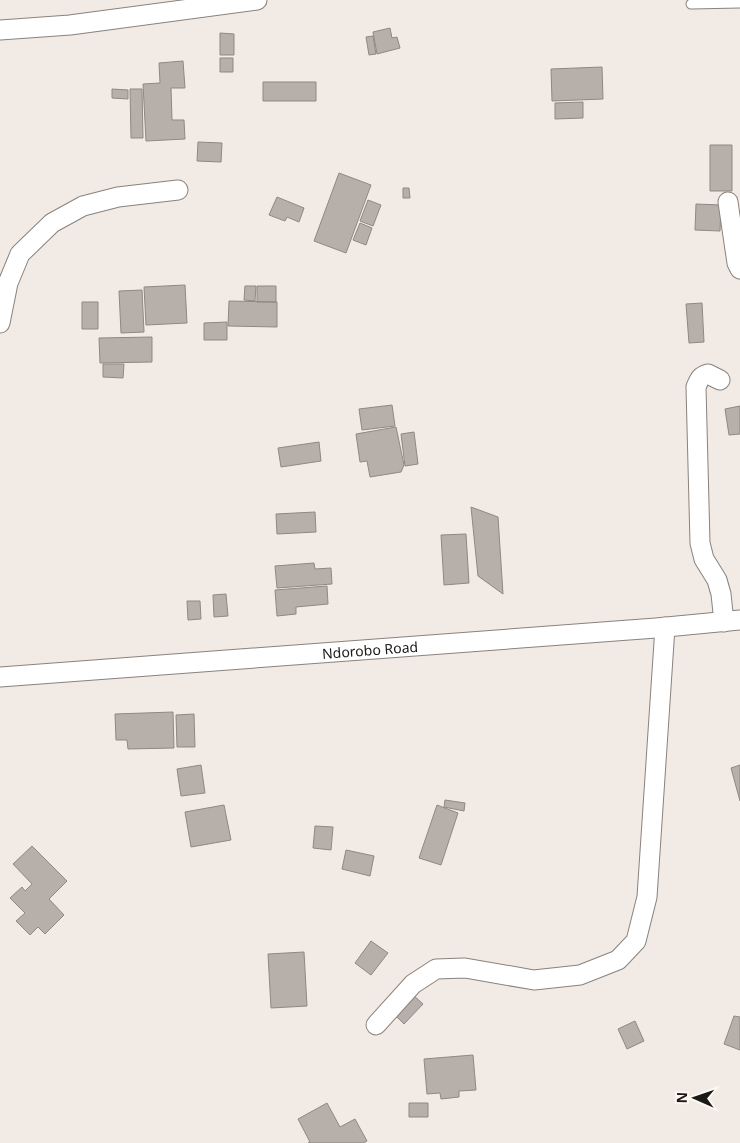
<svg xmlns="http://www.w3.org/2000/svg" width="740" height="1143" font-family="'Noto Sans',sans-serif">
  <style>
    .building { fill: #b7b0aa; stroke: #8f8883 }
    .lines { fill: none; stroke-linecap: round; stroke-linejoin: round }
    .service-casing { stroke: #89827d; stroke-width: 11 }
    .minor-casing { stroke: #89827d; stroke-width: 21 }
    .service { stroke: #fff; stroke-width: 9 }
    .minor { stroke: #fff; stroke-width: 19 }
    .labels { text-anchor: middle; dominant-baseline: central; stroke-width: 4; stroke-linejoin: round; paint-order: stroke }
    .street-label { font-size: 14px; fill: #1b1917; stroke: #fef8f3 }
  </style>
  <rect width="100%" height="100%" fill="#f2eae4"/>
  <path class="building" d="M390 28 392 38 397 37 400 48 377 54 373 32Z
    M220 33 234 34V55H220Z
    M373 36 376 54 369 55 366 37Z
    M220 58H233V72H220Z
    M183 61 185 88H171L172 120H184L185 139 146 141 143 84 160 83 159 63Z
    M602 67 603 99 552 101 551 69Z
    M263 82H316V101H263Z
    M112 89 128 90V99L112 98Z
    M130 89H142L143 138H131Z
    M583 102V118L555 119V103Z
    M198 142 222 143 221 162 197 161Z
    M710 145H732V191H710Z
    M339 173 371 185 346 253 314 241Z
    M403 188H409L410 198H403Z
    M277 197 304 208 299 222 287 217 285 221 269 215Z
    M368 200 381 205 373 226 360 221Z
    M696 204 721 205 720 231 695 230Z
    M360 223 372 228 366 245 353 240Z
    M185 285 187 323 146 325 144 287Z
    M245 286H256L255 301 244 300Z
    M257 286H276V302H257Z
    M142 290 144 332 121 333 119 291Z
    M229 301 277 302V327L228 326Z
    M82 302H98V329H82Z
    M702 303 704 342 689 343 686 304Z
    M227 322V340H204V323Z
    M152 337V362L100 363 99 338Z
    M103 364H124L123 378 103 377Z
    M392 405 395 426 362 430 359 409Z
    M740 406V434L729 435 725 409Z
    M396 427 404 465 401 472 370 477 367 461 360 462 356 434Z
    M414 432 418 464 405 466 401 434Z
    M319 442 321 461 281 467 278 448Z
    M471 507 498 517 503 594 478 576Z
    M315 512 316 532 277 534 276 514Z
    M466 534 469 583 444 585 441 535Z
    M314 563 315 569 331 568 332 584 277 588 275 566Z
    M327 586 328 604 296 607V614L277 616 275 590Z
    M226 594 228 616 214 617 213 595Z
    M187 601H200L201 619 188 620Z
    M173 712 174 748 128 749 127 740H116L115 714Z
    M194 714 195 747H177L176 715Z
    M201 765 205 793 181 796 177 769Z
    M740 765V801L731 768Z
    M445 800 465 803 464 811 444 807Z
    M224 805 231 840 191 847 185 812Z
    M437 805 458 813 441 865 419 858Z
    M315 826 333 827 331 850 313 848Z
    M32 846 67 881 49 899 64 915 45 934 38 927 30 935 16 921 25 913 10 898 22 887 25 891 32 884 13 864Z
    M346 850 374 856 370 876 342 869Z
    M371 941 388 953 371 975 355 963Z
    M304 952 307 1006 271 1008 268 954Z
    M412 994 423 1004 404 1024 394 1014Z
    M734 1016 740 1017V1050L724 1044Z
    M635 1021 644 1041 627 1049 618 1029Z
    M473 1055 476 1090 459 1091V1097L441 1099 440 1093 427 1094 424 1059Z
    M327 1103 340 1127 355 1119 367 1141 363 1143H308L310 1142 298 1119Z
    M409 1103H428V1117H409Z"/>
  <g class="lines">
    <defs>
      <path id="service" d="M691 4 740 3"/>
      <g id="minor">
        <path d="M0 30 70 25 257 0"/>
        <path d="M728 202 737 263 740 269"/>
        <path d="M0 323 8 283 20 254 52 223 83 206 118 197 178 190"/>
        <path d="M720 380 708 374C700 376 699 380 696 387L700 543 704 559 717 580 721 594 724 622"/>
        <path id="s1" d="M0 677 656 628 740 620"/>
        <path d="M376 1025 413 984 436 969 465 968 534 980 580 975 618 960 636 941 647 897 665 627"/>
      </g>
    </defs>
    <use href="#service" class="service-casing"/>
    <use href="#minor" class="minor-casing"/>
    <use href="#service" class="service"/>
    <use href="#minor" class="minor"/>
  </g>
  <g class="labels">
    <g class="street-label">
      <text stroke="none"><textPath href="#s1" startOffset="371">Ndorobo Road</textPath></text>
    </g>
  </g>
  <g transform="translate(695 1098) rotate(272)" stroke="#fef8f3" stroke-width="4" paint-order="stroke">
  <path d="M0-4L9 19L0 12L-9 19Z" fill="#1b1917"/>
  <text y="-8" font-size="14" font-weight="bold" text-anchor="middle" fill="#1b1917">N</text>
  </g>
</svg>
